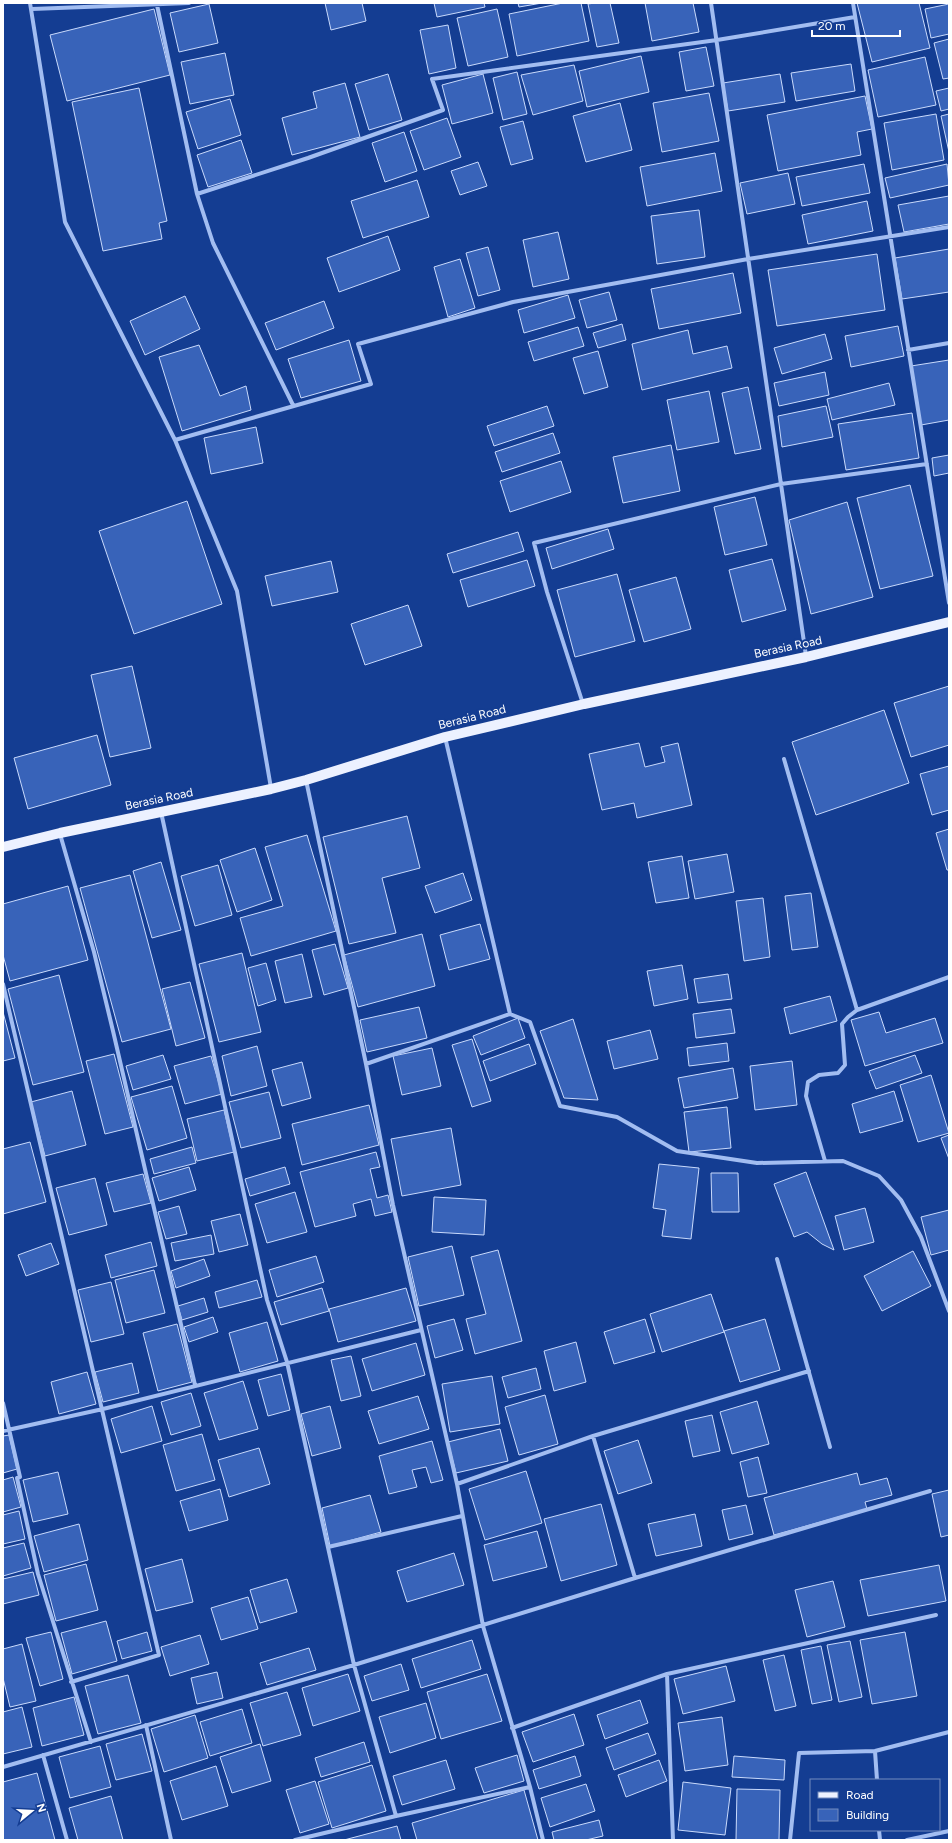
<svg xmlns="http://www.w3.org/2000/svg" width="952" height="1843" font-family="Figtree,sans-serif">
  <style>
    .building { fill: #3863b9; stroke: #c9dafc }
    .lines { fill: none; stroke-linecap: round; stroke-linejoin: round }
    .street { stroke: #a2bdf1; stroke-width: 4 }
    .primary { stroke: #ecf1ff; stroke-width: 10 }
    .labels { text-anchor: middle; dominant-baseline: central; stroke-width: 4; stroke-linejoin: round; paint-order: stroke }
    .street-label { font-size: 12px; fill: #fff; stroke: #143d92 }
  </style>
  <rect width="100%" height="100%" fill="#143d92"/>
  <path class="building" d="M325 3H362L366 21 331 30Z
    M434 3H484L485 7 437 17Z
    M518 3H542L519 7Z
    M563 3H581L589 41 517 56 509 14Z
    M595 3H610L619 43 597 47 588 4Z
    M645 3H693L699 32 652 41Z
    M857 3H919L930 48 872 62Z
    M209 4 218 43 179 52 170 13Z
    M949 4V34L931 38 925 9Z
    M154 9 170 75 67 101 50 35Z
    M497 9 508 57 468 66 457 18Z
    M448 25 456 68 429 74 420 30Z
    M949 39V78L943 79 934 43Z
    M706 47 714 86 686 91 679 52Z
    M225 53 234 95 190 104 181 62Z
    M641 56 649 92 587 107 579 71Z
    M925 57 936 105 878 117 868 70Z
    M851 64 855 91 796 101 791 73Z
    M574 65 583 101 533 115 521 75Z
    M517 72 527 114 503 120 493 78Z
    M388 74 402 120 369 130 355 84Z
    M483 74 493 113 452 124 442 85Z
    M780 74 785 102 728 111 723 83Z
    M345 83 360 137 292 155 282 118 317 108 313 92Z
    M139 88 167 221 159 223 162 239 103 251 72 102Z
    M949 88V109L941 111 936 91Z
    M709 93 719 141 662 152 653 103Z
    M865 96 872 129 857 132 861 155 778 171 767 115Z
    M230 99 241 135 198 149 186 112Z
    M620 103 632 150 586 162 573 116Z
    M936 114 944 160 892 170 884 123Z
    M949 114V152L941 116Z
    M447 118 461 157 424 170 410 131Z
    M523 121 533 159 511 165 500 127Z
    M404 132 417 171 385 182 372 143Z
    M241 140 252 173 208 187 197 155Z
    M715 153 722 191 647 206 640 167Z
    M478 162 487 186 460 195 451 171Z
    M864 164 870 193 802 206 796 177Z
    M947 164 949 185 890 198 885 178Z
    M788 173 795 204 747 214 740 183Z
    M417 180 429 217 363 238 351 201Z
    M949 196V224L904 232 898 205Z
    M867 201 873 231 808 244 802 215Z
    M699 210 705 257 657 264 651 216Z
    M558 232 569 279 533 287 523 240Z
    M388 236 400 270 339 292 327 258Z
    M488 247 500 290 478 296 466 253Z
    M949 249V292L902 299 895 258Z
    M877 254 885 310 777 326 768 270Z
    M460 259 475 308 448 317 434 267Z
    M733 273 741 313 659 329 651 289Z
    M609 292 617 320 587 328 579 300Z
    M568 295 575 318 524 333 518 310Z
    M185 296 200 329 145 355 130 321Z
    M324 301 334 328 276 350 265 323Z
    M622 324 626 340 598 348 593 333Z
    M898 326 904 356 851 367 845 336Z
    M578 327 584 346 534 361 528 342Z
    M688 330 693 354 727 346 732 368 642 390 632 344Z
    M825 334 832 359 782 374 774 348Z
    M349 340 361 381 301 398 288 359Z
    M199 345 220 396 246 386 251 410 182 431 159 357Z
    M598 351 608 387 584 394 573 358Z
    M949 360V420L921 425 911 366Z
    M825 372 829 395 779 406 774 383Z
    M889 383 895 405 832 420 827 399Z
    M748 387 761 449 735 454 722 393Z
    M709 391 719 442 677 450 667 400Z
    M547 406 554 426 494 446 487 426Z
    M826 406 833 437 782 447 778 416Z
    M912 413 919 458 846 470 838 424Z
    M256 427 263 463 211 474 204 438Z
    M553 433 560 453 502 472 495 452Z
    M671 445 680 491 623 503 613 457Z
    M949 455V473L934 476 932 458Z
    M561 461 571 492 510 512 500 481Z
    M910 485 933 576 880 589 857 498Z
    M755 497 767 545 725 555 714 507Z
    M187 501 222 604 134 634 99 531Z
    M847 502 873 597 811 614 789 520Z
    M608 529 614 549 552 569 546 548Z
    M518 532 524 551 453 573 447 554Z
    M772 559 786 610 742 622 729 570Z
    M527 560 535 586 468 607 460 580Z
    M331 561 338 592 272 606 265 576Z
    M617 574 635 641 575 657 557 590Z
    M676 577 691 629 644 642 629 590Z
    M408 605 422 646 365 665 351 624Z
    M132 666 151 748 110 757 91 675Z
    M949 686V745L911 757 894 703Z
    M884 710 909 783 816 815 792 742Z
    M97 735 111 785 28 809 14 758Z
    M639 743 645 767 665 762 661 747 678 743 692 805 637 818 634 803 602 810 589 754Z
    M949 766V810L932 815 920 774Z
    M407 816 420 868 382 878 396 933 349 944 323 837Z
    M949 829V870H947L936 833Z
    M307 835 336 931 251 956 240 918 283 906 265 847Z
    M255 848 272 900 237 912 220 860Z
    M727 854 734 892 695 899 688 861Z
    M682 856 689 898 656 903 648 862Z
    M161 862 181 930 152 938 133 871Z
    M218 865 232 915 195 926 181 876Z
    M463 873 472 900 435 913 425 886Z
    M130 875 171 1029 122 1042 80 888Z
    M68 886 88 960 10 981 3 955V904Z
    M811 893 818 947 792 950 785 896Z
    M763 898 770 957 744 961 736 901Z
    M480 924 490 959 449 970 440 935Z
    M422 934 435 986 358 1007 344 955Z
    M335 944 348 988 324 995 312 950Z
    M242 953 261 1032 219 1042 199 964Z
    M302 954 312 997 285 1003 275 961Z
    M266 963 276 1000 258 1006 248 968Z
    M682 965 688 999 654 1006 647 971Z
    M728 974 732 999 698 1003 694 979Z
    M59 975 84 1072 33 1085 8 989Z
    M190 982 205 1038 176 1046 162 989Z
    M830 996 837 1021 790 1034 784 1008Z
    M419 1007 427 1038 367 1052 360 1020Z
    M731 1009 735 1033 696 1038 693 1014Z
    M3 1012 15 1058 3 1061Z
    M879 1012 886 1033 935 1018 943 1043 865 1066 851 1020Z
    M518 1018 525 1038 481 1055 473 1036Z
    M573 1019 598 1100 564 1098 540 1031Z
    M650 1030 658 1059 614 1069 607 1041Z
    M472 1039 491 1101 472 1107 452 1045Z
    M727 1043 729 1061 689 1066 687 1048Z
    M529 1044 536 1064 490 1081 483 1061Z
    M257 1046 267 1086 231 1096 222 1056Z
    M432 1048 441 1086 402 1095 393 1056Z
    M114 1054 133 1127 105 1134 86 1061Z
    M163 1055 171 1079 133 1090 126 1066Z
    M915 1055 922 1073 876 1089 869 1071Z
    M211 1056 222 1094 185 1104 174 1066Z
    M792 1061 797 1105 755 1110 750 1066Z
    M302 1062 311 1098 282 1106 272 1070Z
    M733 1068 738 1098 684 1108 678 1078Z
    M931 1075 949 1133 918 1142 900 1085Z
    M172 1086 187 1138 147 1150 131 1097Z
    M72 1091 86 1145 45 1156 31 1102Z
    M894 1091 903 1121 860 1133 852 1104Z
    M269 1092 281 1138 241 1148 229 1102Z
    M369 1105 379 1145 302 1165 292 1124Z
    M727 1107 731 1148 689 1152 684 1112Z
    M224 1110 234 1152 197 1161 187 1119Z
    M451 1128 461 1185 402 1196 391 1139Z
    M949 1135V1159L941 1138Z
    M30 1142 46 1202 3 1214V1149Z
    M192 1147 196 1163 154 1174 150 1159Z
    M376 1152 380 1167 370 1169 377 1198 388 1195 392 1212 375 1216 371 1199 353 1204 356 1216 315 1227 300 1172Z
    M659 1164 699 1168 691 1239 662 1236 666 1210 653 1208Z
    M189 1167 196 1190 159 1201 152 1178Z
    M285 1167 290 1184 250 1196 245 1179Z
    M806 1172 834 1250 822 1244 807 1232 794 1237 774 1184Z
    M711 1173H738L739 1212H712Z
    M143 1174 151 1203 114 1212 106 1183Z
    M95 1178 107 1225 69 1235 56 1188Z
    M295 1192 307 1232 267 1243 255 1204Z
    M434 1197 486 1200 484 1235 432 1232Z
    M179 1206 187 1234 166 1239 158 1212Z
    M865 1208 874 1242 844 1250 835 1216Z
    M949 1210V1250L931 1255 921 1217Z
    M240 1214 248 1245 219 1252 211 1221Z
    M211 1235 214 1254 175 1261 171 1243Z
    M151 1242 157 1266 111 1278 105 1255Z
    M51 1243 59 1264 26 1276 18 1255Z
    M452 1246 464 1295 419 1306 408 1257Z
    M498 1250 522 1341 475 1354 466 1319 486 1314 471 1257Z
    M913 1251 931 1286 882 1311 864 1276Z
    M316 1256 324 1282 277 1297 269 1270Z
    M204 1259 210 1276 176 1288 171 1271Z
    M154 1270 165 1313 126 1323 115 1280Z
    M257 1280 262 1297 219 1308 215 1292Z
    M111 1282 124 1334 91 1342 78 1290Z
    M322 1288 329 1311 281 1325 274 1302Z
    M406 1288 416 1321 338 1342 329 1309Z
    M711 1294 724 1332 662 1352 650 1314Z
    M204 1298 208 1312 182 1320 178 1306Z
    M213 1317 218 1332 189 1342 184 1327Z
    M454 1319 463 1350 435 1358 427 1326Z
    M645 1319 655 1352 614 1364 604 1332Z
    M765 1319 780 1370 740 1382 724 1331Z
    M267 1322 278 1361 240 1372 229 1333Z
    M177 1324 192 1382 158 1391 143 1333Z
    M576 1342 586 1382 554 1391 544 1351Z
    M416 1343 425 1375 372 1391 362 1359Z
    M351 1356 361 1396 341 1401 331 1360Z
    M132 1363 139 1393 103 1402 95 1372Z
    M536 1368 541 1389 508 1398 502 1377Z
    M87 1372 96 1404 59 1414 51 1382Z
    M281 1374 290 1410 268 1416 258 1380Z
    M492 1376 500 1424 450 1432 442 1384Z
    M243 1381 258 1429 219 1440 204 1393Z
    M191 1393 201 1426 171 1435 161 1402Z
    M545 1395 558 1444 519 1455 505 1407Z
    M418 1396 429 1429 379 1444 368 1411Z
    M757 1401 769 1444 732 1454 720 1412Z
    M152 1406 162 1441 121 1453 111 1419Z
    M330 1406 341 1448 312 1456 301 1414Z
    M712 1415 720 1451 693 1457 685 1421Z
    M500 1429 508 1461 456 1473 448 1442Z
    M202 1434 215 1480 176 1491 163 1445Z
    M9 1435 17 1469 3 1473V1436Z
    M638 1440 652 1483 618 1494 604 1451Z
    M432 1441 443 1480 431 1483 426 1467 412 1470 417 1487 389 1494 379 1456Z
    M259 1448 270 1484 229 1497 218 1460Z
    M758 1457 767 1493 748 1497 740 1462Z
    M526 1471 542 1523 485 1540 469 1489Z
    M58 1472 68 1514 33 1522 23 1480Z
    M857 1473 860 1485 887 1478 892 1495 865 1502 867 1509 774 1535 764 1498Z
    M13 1477 21 1507 3 1512V1480Z
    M220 1489 228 1520 189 1531 180 1501Z
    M949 1490V1535L941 1537 932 1494Z
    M370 1495 381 1532 330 1546 322 1508Z
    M601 1504 617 1565 561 1581 544 1519Z
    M746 1505 753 1534 729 1540 722 1510Z
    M19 1511 25 1539 3 1544V1515Z
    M695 1514 702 1546 656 1556 648 1524Z
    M79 1524 88 1560 44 1572 34 1536Z
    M537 1531 547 1567 493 1581 484 1545Z
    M24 1543 31 1568 3 1576V1548Z
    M454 1553 464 1585 407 1602 397 1571Z
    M182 1559 193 1602 156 1611 145 1569Z
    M86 1564 98 1610 56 1621 44 1575Z
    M939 1565 946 1601 868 1616 860 1580Z
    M33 1572 39 1595 3 1604V1579Z
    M287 1579 297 1612 260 1623 250 1590Z
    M833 1581 845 1627 807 1637 795 1590Z
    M248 1597 258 1629 221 1640 211 1608Z
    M106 1621 117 1661 72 1674 61 1633Z
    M51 1632 63 1679 40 1686 26 1638Z
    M147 1632 152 1651 122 1659 117 1641Z
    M905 1632 917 1696 872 1704 860 1640Z
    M200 1635 209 1664 170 1676 161 1647Z
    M472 1640 481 1669 421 1688 412 1659Z
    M850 1641 862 1697 839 1702 827 1645Z
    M22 1644 36 1701 10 1707 3 1678V1649Z
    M821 1646 832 1700 812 1704 801 1650Z
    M309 1648 316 1670 267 1685 260 1663Z
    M784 1655 796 1706 775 1711 763 1660Z
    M401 1664 409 1690 372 1701 364 1676Z
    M726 1666 735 1701 683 1714 674 1679Z
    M217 1672 223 1698 197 1704 191 1678Z
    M348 1674 360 1711 313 1726 302 1688Z
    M487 1674 502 1721 441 1739 427 1692Z
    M128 1675 141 1723 98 1734 85 1686Z
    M287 1692 301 1735 263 1746 250 1703Z
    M74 1697 84 1735 42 1746 33 1708Z
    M640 1700 648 1723 605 1739 597 1715Z
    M426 1703 436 1738 390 1753 379 1717Z
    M22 1707 32 1747 3 1754V1712Z
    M242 1709 252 1743 210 1756 200 1722Z
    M574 1714 584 1745 533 1762 522 1732Z
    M195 1715 208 1758 164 1772 151 1729Z
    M722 1717 728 1765 685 1771 678 1723Z
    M648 1733 656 1754 614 1770 606 1748Z
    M142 1734 152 1771 116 1780 106 1744Z
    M364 1742 370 1762 321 1777 315 1758Z
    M260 1744 271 1781 232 1793 220 1757Z
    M100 1746 111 1787 70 1798 59 1757Z
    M517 1755 524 1781 484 1793 475 1768Z
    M575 1756 581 1776 539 1789 533 1770Z
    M734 1756 785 1760 784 1780 732 1777Z
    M446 1760 455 1789 402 1805 393 1776Z
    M659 1760 667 1781 626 1797 618 1775Z
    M372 1765 386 1811 332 1828 318 1782Z
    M216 1766 228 1806 182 1820 170 1781Z
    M37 1773 55 1840H3V1782Z
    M315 1781 329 1824 300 1833 286 1790Z
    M683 1782 731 1788 725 1835 678 1830Z
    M586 1784 595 1811 550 1827 541 1798Z
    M737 1789 780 1790 779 1840H736Z
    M524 1790 538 1840H417L412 1823Z
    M111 1796 123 1840H78L69 1808Z
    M599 1820 603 1836 586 1840H554L552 1832Z
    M397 1826 401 1840H344Z"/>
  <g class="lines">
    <path class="street" d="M30 3 65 222 175 440 237 591 271 788
      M711 3 806 656
      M853 3 949 603
      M157 5 197 194 213 243 293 405
      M32 9 189 3
      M197 194 308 158 443 110 432 79 717 40 855 17
      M908 350 949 343
      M175 440 371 384 358 344 513 302 748 259 949 227
      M583 704 547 592 534 543 781 484 927 464
      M445 737 510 1014
      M784 759 857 1010
      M306 780 366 1064 393 1205 457 1484 483 1626 530 1787 543 1840
      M161 812 267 1300 287 1362 354 1665 396 1816
      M60 834 94 952 113 1031 195 1385
      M3 984 159 1655 71 1682
      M366 1064 510 1014 530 1022 560 1106 617 1117 677 1151 757 1163 843 1161 879 1176 901 1200 921 1237 949 1311
      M825 1161 806 1096 808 1082 819 1075 838 1073 845 1065 842 1024 848 1017 857 1010 949 977
      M777 1259 830 1447
      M3 1403 20 1477 17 1478 38 1574 91 1742
      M3 1431 103 1409 421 1330
      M593 1436 635 1578
      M457 1484 593 1436 809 1371
      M328 1547 462 1516
      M667 1674 673 1840
      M146 1725 171 1840
      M512 1728 667 1674 936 1615
      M875 1751 877 1780
      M43 1755 67 1840
      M3 1767 354 1665 635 1578 930 1491
      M879 1830 880 1840
      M295 1840 396 1816 530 1787
      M790 1840 799 1753 875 1751 949 1732
      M907 1840 949 1831"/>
    <path class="primary" d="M3 847 60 833 271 789 306 780 445 737 584 704 806 657 949 622"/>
  </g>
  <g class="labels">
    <g class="street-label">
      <text transform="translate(788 647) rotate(-12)">Berasia Road</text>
      <text transform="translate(472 717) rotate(-14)">Berasia Road</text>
      <text transform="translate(159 799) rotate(-12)">Berasia Road</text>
    </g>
  </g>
  <rect width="952" height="1843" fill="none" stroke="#ffffff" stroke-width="8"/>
  <rect x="810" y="1779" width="130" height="52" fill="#143d92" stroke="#728bbe"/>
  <rect x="818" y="1792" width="20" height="6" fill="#ecf1ff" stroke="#728bbe"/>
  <text x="846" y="1799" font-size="12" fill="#ffffff">Road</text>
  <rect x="818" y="1809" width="20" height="12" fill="#3863b9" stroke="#728bbe"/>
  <text x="846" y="1819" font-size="12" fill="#ffffff">Building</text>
  <g transform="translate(32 1811) rotate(72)" stroke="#143d92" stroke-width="3" paint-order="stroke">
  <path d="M0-3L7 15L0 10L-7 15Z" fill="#ffffff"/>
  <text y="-6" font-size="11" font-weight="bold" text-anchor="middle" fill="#ffffff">N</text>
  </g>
  <path d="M812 30v6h88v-6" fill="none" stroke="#ffffff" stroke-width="2"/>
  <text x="818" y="30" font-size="12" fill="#ffffff" stroke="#143d92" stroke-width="3" paint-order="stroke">20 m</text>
</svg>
